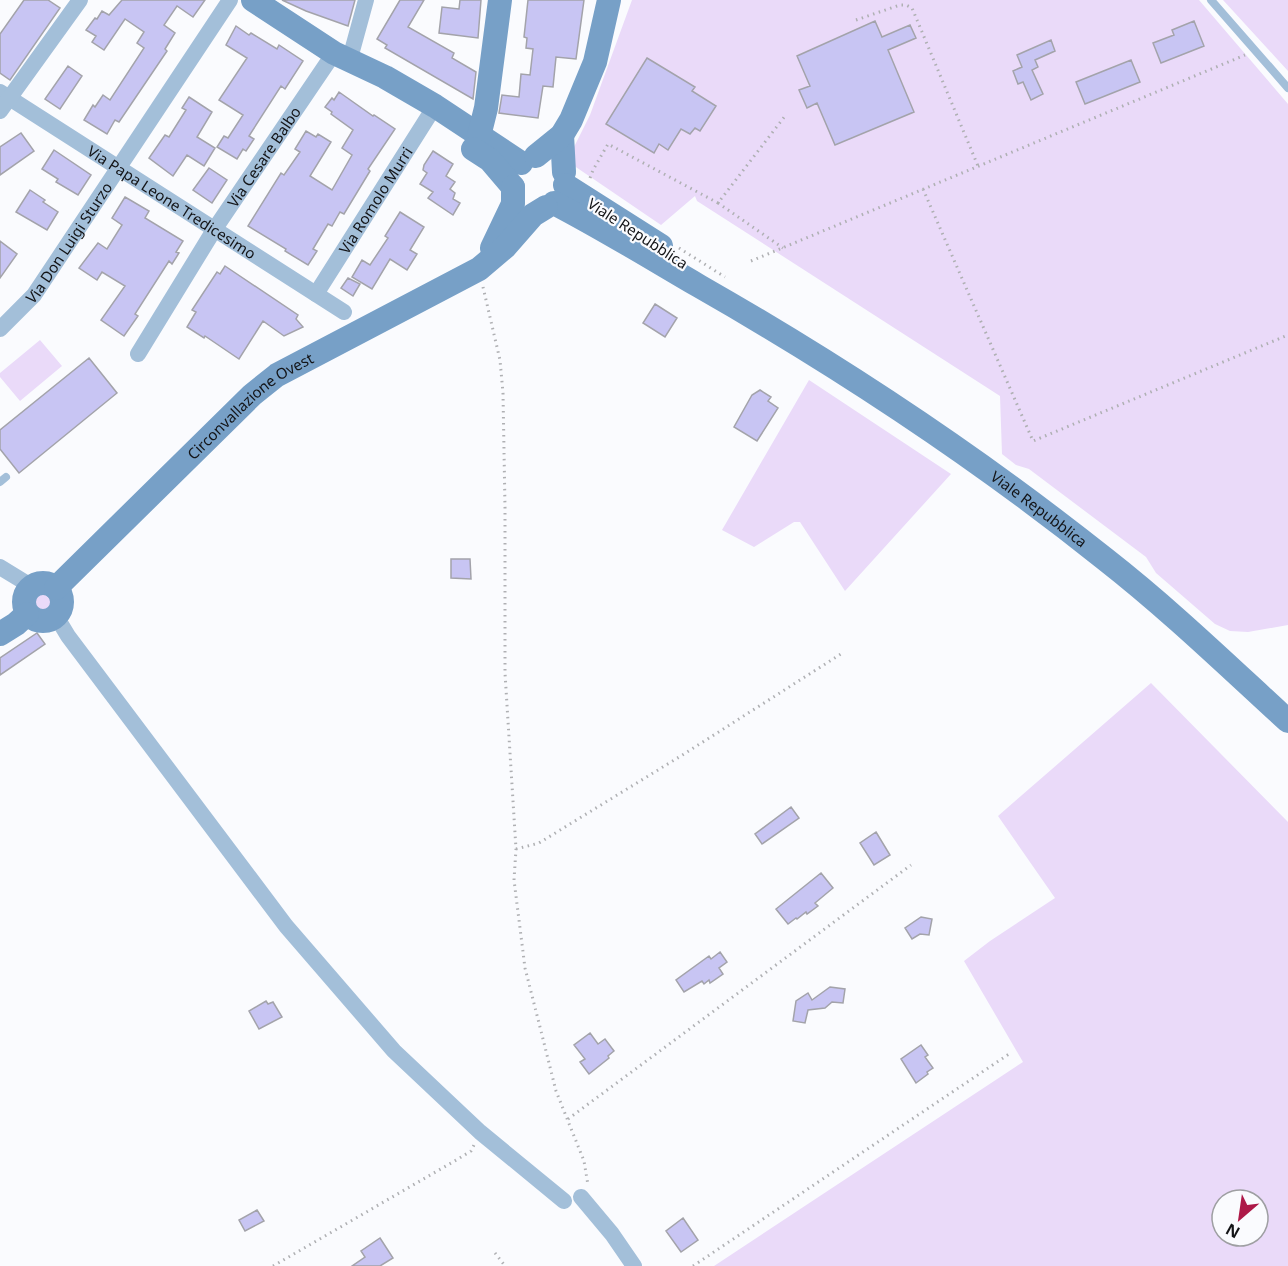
<svg xmlns="http://www.w3.org/2000/svg" width="1288" height="1266" font-family="'Noto Sans',sans-serif">
  <style>
    .green { fill: #eadaf9; fill-rule: evenodd }
    .building { fill: #c8c5f3; stroke: #a3a3aa; stroke-width: 1.5 }
    .lines { fill: none; stroke-linecap: round; stroke-linejoin: round }
    .path { stroke: #afb0b3; stroke-width: 3; stroke-dasharray: 1.5 4.5; stroke-linecap: butt }
    .lane { stroke: #a3bfd9; stroke-width: 8 }
    .street { stroke: #a3bfd9; stroke-width: 16 }
    .secondary { stroke: #77a0c7; stroke-width: 24 }
    .labels { text-anchor: middle; dominant-baseline: central; stroke-width: 4.5; stroke-linejoin: round; paint-order: stroke }
    .street-label { font-size: 15px; fill: #131417; stroke: #fafbfe }
  </style>
  <rect width="100%" height="100%" fill="#fafbfe"/>
  <path class="green" d="M632 0H1199L1288 104V625L1248 632 1230 631 1215 624 1156 573 1146 557 1029 469 1016 465 1002 454 1000 396 697 201 695 196 661 225 567 161 590 115Z
    M1223 0H1288V71Z
    M40 340 62 366 20 401 0 377V373Z
    M809 380 951 474 845 591 800 522H794L754 547 722 530Z
    M27 600a13 13 0 1 1 26 0a13 13 0 1 1-26 0Z
    M1151 683 1288 822V1266H714L1023 1062 964 961 990 941 1055 898 998 816ZM1222 1200H1258V1236H1222Z"/>
  <path class="building" d="M24 0H48L60 8 10 80 0 73V34Z
    M122 0H205L193 17 177 6 164 25 175 33 165 49 167 51 119 122 115 120 107 134 84 120 93 105 95 107 103 95 110 100 144 48 137 43 144 32 125 19 104 50 92 42 96 36 86 30 95 18 97 19 102 11 109 15Z
    M282 0H355L348 26 306 11Z
    M400 0H424L408 27 454 53 452 58 476 72 473 99 385 48 387 45 377 39Z
    M460 0H481L478 38 439 33 442 7 459 9Z
    M528 0H584L576 59 556 57 553 87 543 86 538 118 499 113 502 95 519 97 521 74 530 75 533 49 526 48 527 38 524 37Z
    M875 21 882 37 910 25 916 38 888 50 914 112 835 145 817 103 807 108 799 90 810 86 797 56Z
    M1194 21 1204 46 1161 63 1153 43 1174 35 1172 30Z
    M236 26 249 35 251 33 277 49 279 45 303 61 285 89 281 86 249 136 254 139 246 151 243 149 237 159 217 147 224 136 228 138 243 115 219 100 247 58 226 45Z
    M1051 40 1055 51 1035 60 1038 67 1032 70 1043 94 1031 100 1023 82 1018 84 1013 71 1022 67 1017 55Z
    M647 58 695 87 692 91 716 106 700 131 695 128 690 134 681 129 668 150 659 144 654 153 606 124Z
    M1131 60 1140 82 1085 104 1076 82Z
    M68 66 82 76 60 109 45 99Z
    M339 92 373 116 374 115 395 129 368 169 370 171 344 214 340 212 332 226 328 224 313 249 317 251 308 265 285 251 286 249 248 226 281 173 284 175 300 152 295 149 306 131 316 137 318 134 331 142 310 176 332 190 352 155 342 148 353 130 331 114 332 112 325 107 332 98 334 100Z
    M189 97 212 112 197 137 215 148 204 166 187 155 173 176 149 158 165 135 169 137 186 110 182 108Z
    M21 133 34 151 0 175V147Z
    M54 150 91 175 78 195 56 182 58 179 42 169Z
    M433 151 453 164 446 176 455 182 450 189 455 193 453 199 460 203 453 215 428 198 433 192 420 184 427 173 423 170 424 165Z
    M209 168 227 180 212 203 193 190Z
    M30 190 45 200 43 202 58 212 47 230 16 212Z
    M125 197 149 211 145 218 183 241 176 252 179 253 172 264 169 261 135 314 138 316 124 336 101 320 125 286 102 272 97 280 79 268 98 243 107 249 122 225 112 218Z
    M400 212 424 227 410 250 417 254 407 270 390 259 372 289 352 277 362 260 370 265 388 238 385 236Z
    M0 241 17 254 0 278Z
    M225 266 298 315 296 319 303 327 284 336 263 321 239 359 205 336 204 338 187 327 196 312 192 310 217 272 220 274Z
    M348 278 360 284 353 296 341 288Z
    M655 304 677 318 665 337 643 323Z
    M89 358 117 393 19 473 0 449V430Z
    M760 390 771 397 768 401 778 408 757 441 734 427 752 395Z
    M451 559H470L471 579 451 578Z
    M37 633 45 644 0 675V658Z
    M791 807 799 818 762 844 755 834Z
    M876 832 890 855 874 865 860 843Z
    M821 873 833 888 815 903 818 906 807 914 806 912 797 919 796 918 788 924 776 909Z
    M921 917 932 919 929 935 920 934 912 939 905 928Z
    M720 952 727 962 719 968 723 974 710 983 709 980 704 984 702 981 684 992 676 980 709 956 711 959Z
    M830 987 845 989 843 1003 832 1002 825 1008 808 1010 805 1023 793 1021 796 1001 808 993 812 1000Z
    M266 1001 268 1004 273 1002 282 1017 259 1029 249 1011Z
    M590 1033 598 1044 605 1039 614 1051 608 1056 609 1058 589 1074 580 1062 585 1059 574 1045Z
    M921 1045 928 1055 925 1057 933 1068 927 1072 928 1074 916 1083 901 1059Z
    M257 1210 264 1221 245 1231 239 1220Z
    M683 1218 698 1240 681 1252 666 1231Z
    M380 1238 393 1258 380 1266H352L365 1257 361 1251Z"/>
  <g class="lines">
    <path class="path" d="M856 20 900 5H906L912 8 978 166
      M590 178 593 170 608 144 718 203 785 116
      M923 189 1033 441 1288 335
      M718 203 783 248
      M679 248 725 277
      M751 261 1245 55
      M483 287 500 360 503 393 505 507V673L516 849 514 880 525 968 542 1035 556 1091 584 1161 588 1185
      M516 849 539 843 684 754 844 652
      M568 1119 911 865
      M495 1253 505 1266
      M273 1266 458 1159 471 1151 474 1145
      M693 1266 1009 1054"/>
    <path class="lane" d="M1211 0 1288 88
      M0 482 6 477"/>
    <g class="street">
      <path d="M349 62 366 0"/>
      <path id="s1" d="M0 92 344 312"/>
      <path d="M0 111 80 0"/>
      <path id="s2" d="M316 294 435 106"/>
      <path id="s3" d="M0 329 34 295 230 0"/>
      <path id="s4" d="M138 354 214 230 334 53"/>
      <path d="M0 567 31 586"/>
      <path d="M56 616 68 636 286 926 394 1051 480 1132 564 1201"/>
      <path d="M581 1197 612 1234 634 1266"/>
    </g>
    <g class="secondary">
      <path d="M253 0 334 53 385 77 435 106 521 163"/>
      <path d="M562 135 564 172"/>
      <path d="M479 136 486 108 500 0"/>
      <path d="M473 149 490 160 513 187"/>
      <path d="M536 156 562 135 571 120 595 62 609 0"/>
      <path d="M565 185 661 246"/>
      <path id="s5" d="M554 203C604 229 651 258 699 286 841 367 977 457 1105 559 1169 609 1228 666 1288 721"/>
      <path d="M492 248 513 204V187"/>
      <circle cx="43" cy="602" r="19"/>
      <path id="s6" d="M56 588 252 395 277 375 479 269 505 247 533 215 546 207"/>
      <path d="M0 634 16 624 27 614"/>
    </g>
  </g>
  <g class="labels">
    <g class="street-label">
      <text stroke="none"><textPath href="#s4" startOffset="234">Via Cesare Balbo</textPath></text>
      <text stroke="none"><textPath href="#s2" startOffset="111">Via Romolo Murri</textPath></text>
      <text stroke="none"><textPath href="#s1" startOffset="204">Via Papa Leone Tredicesimo</textPath></text>
      <text transform="translate(638 233) rotate(33)">Viale Repubblica</text>
      <text stroke="none"><textPath href="#s3" startOffset="111">Via Don Luigi Sturzo</textPath></text>
      <text stroke="none"><textPath href="#s6" startOffset="267">Circonvallazione Ovest</textPath></text>
      <text stroke="none"><textPath href="#s5" startOffset="574">Viale Repubblica</textPath></text>
    </g>
  </g>
  <g transform="translate(1240 1218) rotate(209)"><circle r="28" fill="#fafbfe" stroke="#9e9fa2" stroke-width="1.5"/>
  <path d="M0-4.5L10 22L0 15L-10 22Z" fill="#ad1948"/>
  <text y="-9" font-size="16" font-weight="bold" text-anchor="middle" fill="#131417">N</text>
  </g>
</svg>
